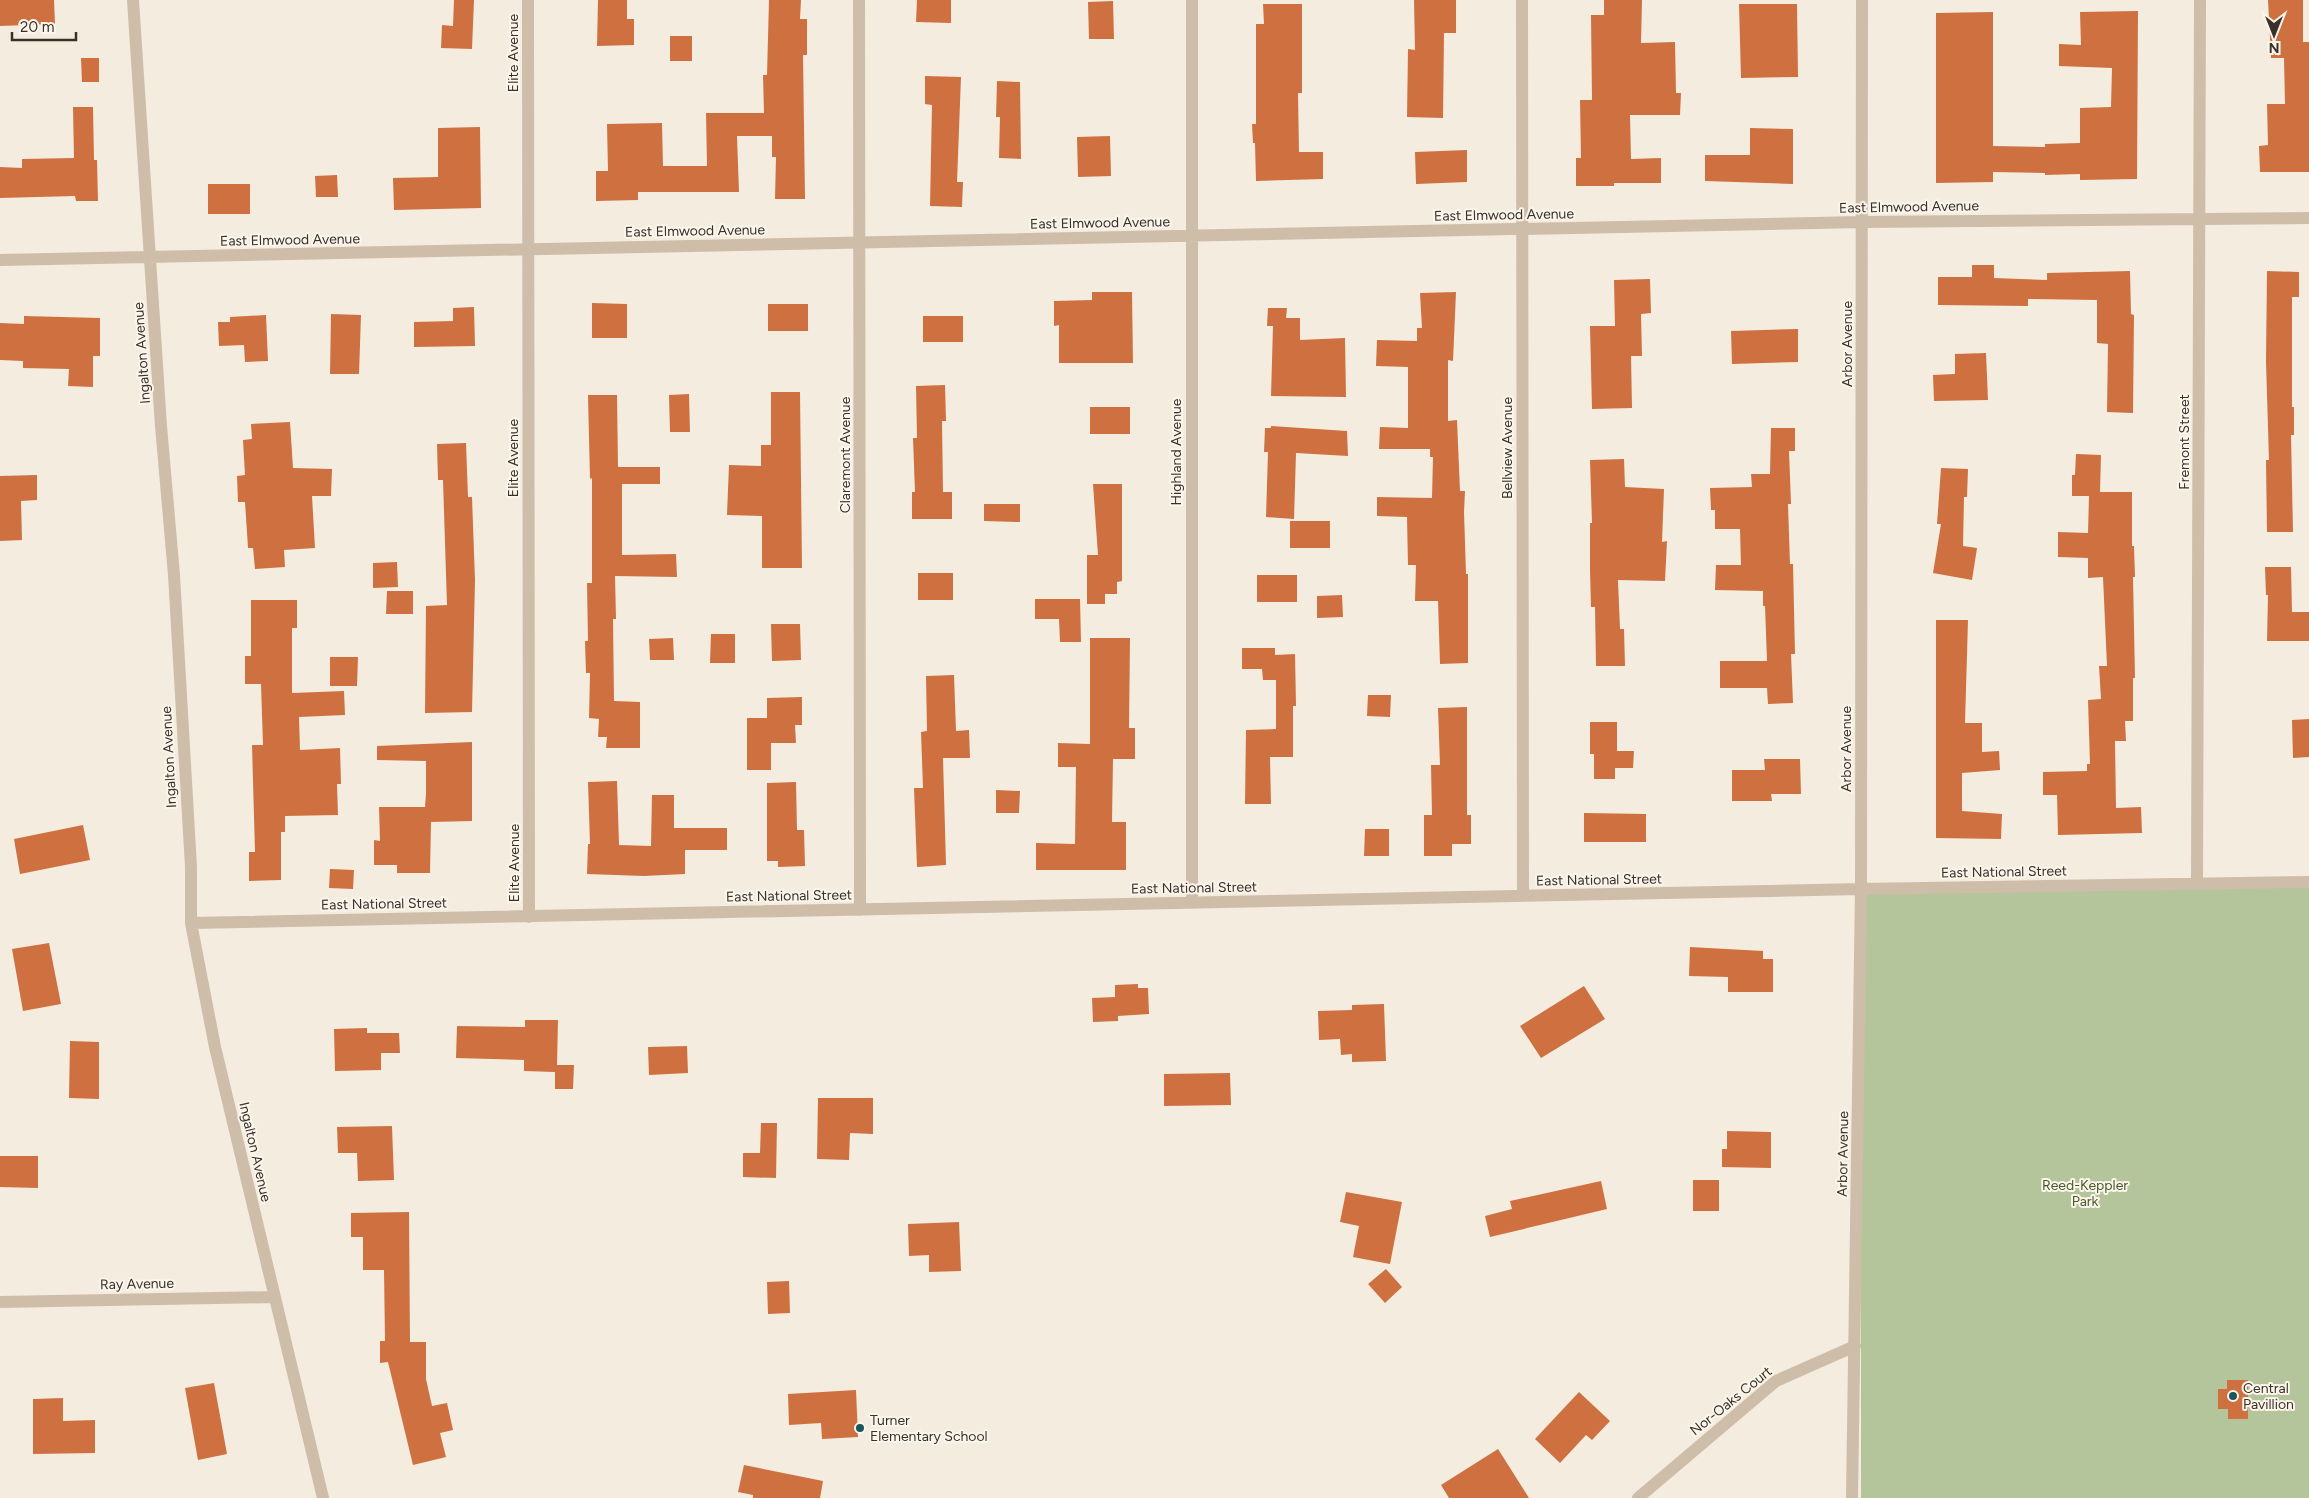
<svg xmlns="http://www.w3.org/2000/svg" width="2309" height="1498" font-family="Figtree,sans-serif">
  <style>
    .green { fill: #b4c59c }
    .building { fill: #cf7041 }
    .lines { fill: none; stroke-linecap: round; stroke-linejoin: round }
    .street { stroke: #cebda8; stroke-width: 12 }
    .poi-dot { fill: #1b5560; stroke: #fbf5eb; stroke-width: 2 }
    .labels { text-anchor: middle; dominant-baseline: central; stroke-width: 4; stroke-linejoin: round; paint-order: stroke }
    .street-label { font-size: 14px; fill: #3a3029; stroke: #fbf5eb }
    .park-label { font-size: 14px; fill: #455b2a; stroke: #fbf5eb }
    .poi-label { font-size: 14px; fill: #3a3029; stroke: #fbf5eb; text-anchor: start }
  </style>
  <rect width="100%" height="100%" fill="#f4ecde"/>
  <path class="green" d="M2309 882V1498H1861V889Z"/>
  <path class="building" d="M0 0H54L55 24 0 26Z
    M454 0H474L472 49 441 48 442 25 453 26Z
    M598 0H627V19H634V45L597 46Z
    M769 0H801L800 19H807V55H803L805 199H775L776 157H772V136H737L739 192H638V200L596 201V171H608L607 124 662 123 663 166H707L706 113H764L763 75H767Z
    M917 0H951V23L916 22Z
    M1414 0H1456V33H1444L1443 118 1407 117 1408 49 1415 50Z
    M1604 0H1642L1641 43 1675 42 1676 93H1681L1680 115H1630L1631 159 1661 158V183H1614V186H1576V158H1581L1580 100H1592L1591 15H1604Z
    M2268 0H2303V42H2309V172H2260L2259 146 2268 145 2267 104H2285L2284 58H2271Z
    M1113 1 1114 39H1089L1088 2Z
    M1263 4H1302V93H1298L1299 152H1323V179L1256 181 1255 143H1253L1252 124H1256V24H1264Z
    M1739 4H1797L1798 77 1741 78Z
    M2138 11 2137 179 2080 180V174L2045 175V173L1993 172V182L1936 183V13L1993 12V146L2045 147V144L2080 143V108L2111 107 2112 68 2059 66V44L2081 45 2080 12Z
    M670 36H692V61H670Z
    M81 58H99V82H82Z
    M925 76 961 77 957 182H963L962 207 930 206 932 105 925 104Z
    M997 81 1020 82 1021 159 999 158 1000 117H996Z
    M73 107H93L94 160H97L98 201H76L75 196 0 198V167L22 168V159L74 158Z
    M480 127 481 208 394 210 393 178 438 177V128Z
    M1750 128 1793 129V184L1705 181V155H1750Z
    M1110 136 1111 176 1078 177 1077 137Z
    M1467 150V182L1416 184 1415 152Z
    M337 175 338 197H316L315 176Z
    M208 184H250V214H208Z
    M1972 265H1994V278L2047 280V273L2130 271 2131 314 2134 315 2133 413 2107 412 2108 344 2097 343V300L2028 299V306L1938 305V277H1972Z
    M2267 271 2299 272V297H2292V407H2294V435H2291L2293 532H2267L2266 460H2269L2266 362Z
    M1650 279 1651 313 1641 314 1642 356H1631L1632 408 1592 409 1590 326H1615L1614 280Z
    M1092 292H1132L1133 363H1059V325L1054 326V301L1092 300Z
    M1456 292 1453 361 1448 360V421L1457 420 1460 491H1465L1464 512 1466 574H1468V663L1440 664 1438 601H1415L1416 565H1408L1407 517 1377 516V497L1432 498 1433 457H1430V449H1379L1380 427 1408 428V367L1376 366 1377 340 1417 341V328H1422L1420 293Z
    M592 303 627 304V338H592Z
    M768 304H808V331H768Z
    M474 307 475 346 414 347V322L453 321V308Z
    M1268 308H1287L1286 318H1300V340L1345 338 1346 397 1271 396 1273 326H1267Z
    M331 314 361 315 359 374H330Z
    M266 315 268 361 245 362 244 345 219 346 218 322H230V317Z
    M24 316 100 318V356H93V387L68 386 69 369 23 368V361L0 360V323L24 324Z
    M923 316H963V342H923Z
    M1798 329V362L1732 364 1731 331Z
    M1986 353 1988 400 1934 401 1933 375 1955 374V354Z
    M945 385 946 421H942L943 492H952V519H912V492H915L913 438H917L916 386Z
    M771 392H800L802 568H762V516L727 515 729 465 761 466V445H771Z
    M689 394 690 432H670L669 395Z
    M588 395H617L618 467H660V484H622V555L676 554 677 577 615 576 616 619H613L614 701 640 702V748H606L607 737H598L599 719 589 718 590 673H586L585 641H588L587 583H592V478L590 479Z
    M1090 407H1130V434H1090Z
    M290 422 293 468 332 469 331 496H312L315 548 284 550 285 567 255 569 253 548H248L245 502H238L237 476 245 475 243 440 252 439 251 424Z
    M1271 426 1347 431 1348 456 1296 453 1294 519 1266 517 1268 452H1264L1265 428H1271Z
    M1771 428H1795V451H1789L1791 504H1788L1790 564H1793L1795 654H1791L1793 703 1768 704 1767 688H1720V661H1767L1765 606H1763V591L1715 590 1716 565H1741L1740 529H1715V510H1711L1710 488 1752 487 1751 474H1770Z
    M466 443 468 497H472L475 580 472 712 425 713 426 606 447 605 443 480H438L437 444Z
    M2076 454 2101 455 2100 492H2132V546H2134L2135 577H2133L2135 678H2133V721H2125L2126 741H2115L2116 808 2141 807 2142 833 2058 835 2057 795H2043V772L2087 771V764H2090L2088 700 2101 699 2099 666H2107L2103 577 2088 578V558L2058 557V532L2088 533 2089 496H2072V475H2075Z
    M1624 459 1625 487 1664 489 1662 542 1667 541 1665 581 1618 580 1620 629H1624L1625 666H1596L1595 607H1591L1590 570V523H1592L1590 460Z
    M1941 468 1968 469 1967 497H1964L1963 546 1977 548 1972 580 1933 573 1941 524H1937Z
    M37 475V500L21 501 22 540 0 541V476Z
    M1093 484H1122V581L1117 582V594H1105V604H1087V555H1098Z
    M984 504H1020V522L984 521Z
    M1290 521H1330V548H1290Z
    M397 562 398 587 373 588V563Z
    M2265 567H2291L2292 612H2309V641H2267L2268 595H2266Z
    M918 573H953V600H918Z
    M1257 575H1297V602H1257Z
    M387 591H413V614H386Z
    M1342 595 1343 617 1317 618V596Z
    M1035 599H1080L1081 642H1060L1059 619H1035Z
    M251 600H297V628H292V693L344 691 345 715 299 717 300 750 340 748 341 784H337L338 815 285 816V832H281V880L249 881V852H255L252 745H263L261 684H245V656H251Z
    M1936 620H1968L1965 723H1982V752L1999 751 2000 770 1962 773V811L2002 814 2001 839 1936 838Z
    M771 624H800L801 660 772 661Z
    M711 634H735V663H710Z
    M673 638 674 660H650L649 639Z
    M1090 638H1130L1129 728H1135V759H1113L1112 822H1126V870H1036V843L1075 844 1076 767H1058V743L1090 744Z
    M1242 648H1275V655L1295 654 1296 706H1293V757H1270L1271 804H1245L1246 730 1276 729V680H1263L1262 669H1242Z
    M330 657H358L357 686H330Z
    M954 675 956 731 969 730 970 758H943L946 865 917 867 914 788H923L921 732 927 731 926 676Z
    M1368 695H1391L1390 717 1367 716Z
    M802 697V725H795L796 743H771V770H747V718H767V698Z
    M1467 707V815H1471V844H1452V856H1424V815H1432L1431 765H1440L1438 708Z
    M2309 719V757L2293 758 2292 720Z
    M1590 722H1617V751H1634L1633 768H1615V779H1594V754H1590Z
    M472 742V821L431 822 430 873H397V865H374V840L380 841 379 807H425L426 794V761L377 760V746Z
    M1764 759H1800L1801 794H1771L1772 801H1732V770H1765Z
    M617 781 619 845 651 846 652 795H674V828H727V850H685V874L644 876 587 874 588 844H590L588 782Z
    M796 782 797 830H804L805 866 778 867V861H767V783Z
    M996 790 1020 791 1019 813H996Z
    M1584 813 1646 814V842H1584Z
    M83 825 90 860 20 874 14 839Z
    M1365 829H1389V856H1364Z
    M330 869 354 870 353 889 329 888Z
    M49 943 61 1004 23 1011 12 949Z
    M1690 947 1763 951V959H1773V992H1728V977L1689 976Z
    M1138 984V988H1148L1149 1014 1118 1016V1021L1093 1022 1092 998 1115 997V985Z
    M1584 986 1605 1019 1541 1058 1520 1026Z
    M1384 1004 1386 1061 1352 1062V1054L1341 1055 1340 1039 1319 1040 1318 1011 1352 1010V1005Z
    M525 1020H558L557 1065H574L573 1089H555V1072L524 1071V1060L456 1058 457 1026 525 1027Z
    M367 1028V1033H399L400 1053H381V1070L335 1071 334 1029Z
    M70 1041 99 1042V1099L69 1098Z
    M687 1046 688 1073 649 1075 648 1047Z
    M1230 1073 1231 1105 1164 1106V1074Z
    M818 1098H873V1134L850 1133 849 1160 817 1159Z
    M761 1123H777L776 1178 743 1177V1153H760Z
    M392 1126 394 1180 358 1181 357 1153H338L337 1127Z
    M1727 1131 1771 1132V1168L1722 1167V1149H1727Z
    M0 1156H38V1188L0 1187Z
    M1693 1180H1719V1211H1693Z
    M1601 1181 1607 1209 1490 1237 1485 1216 1512 1209 1510 1201Z
    M1346 1192 1402 1202 1390 1264 1353 1257 1359 1226 1340 1222Z
    M409 1212 410 1342H426V1379L432 1406 447 1403 453 1430 440 1433 446 1457 413 1465 388 1362 380 1363V1341H385L384 1270H363V1237H351V1213Z
    M959 1222 961 1271 929 1272V1255L909 1256 908 1224Z
    M1386 1269 1402 1287 1385 1303 1368 1284Z
    M789 1281 790 1313 768 1314 767 1282Z
    M2227 1380H2248V1419H2228V1409H2218V1389H2227Z
    M214 1383 227 1454 198 1460 185 1388Z
    M856 1390 858 1437 822 1439 821 1423 789 1425 788 1394Z
    M1579 1392 1610 1421 1592 1440 1586 1435 1560 1463 1535 1439Z
    M63 1398V1421L95 1420V1453L33 1454V1399Z
    M1498 1449 1529 1498H1449L1441 1485Z
    M744 1465 823 1481 820 1498H753V1495L738 1492Z"/>
  <g class="lines">
    <path class="street" d="M133 0 161 426 174 575 191 867V923L215 1047 323 1498
      M528 0 529 917
      M859 0 860 910
      M1522 0 1523 896
      M0 260 1862 222 2309 218
      M2197 884 2200 0
      M1192 903V0
      M191 923 1861 889 2309 882
      M0 1302 275 1297
      M1638 1498 1776 1381 1855 1346
      M1852 1498 1861 889 1862 0"/>
  </g>
  <g class="poi-dot">
    <circle cx="2233" cy="1396" r="5"/>
    <circle cx="860" cy="1428" r="5"/>
  </g>
  <g class="labels">
    <g class="street-label">
      <text transform="translate(513 53) rotate(-90)">Elite Avenue</text>
      <text transform="translate(1909 207) rotate(-1)">East Elmwood Avenue</text>
      <text transform="translate(1504 215) rotate(-1)">East Elmwood Avenue</text>
      <text transform="translate(1100 223) rotate(-1)">East Elmwood Avenue</text>
      <text transform="translate(695 231) rotate(-1)">East Elmwood Avenue</text>
      <text transform="translate(290 240) rotate(-1)">East Elmwood Avenue</text>
      <text transform="translate(1847 344) rotate(-90)">Arbor Avenue</text>
      <text transform="translate(142 353) rotate(-94)">Ingalton Avenue</text>
      <text transform="translate(2184 442) rotate(-90)">Fremont Street</text>
      <text transform="translate(1507 448) rotate(-90)">Bellview Avenue</text>
      <text transform="translate(1176 452) rotate(-90)">Highland Avenue</text>
      <text transform="translate(845 455) rotate(-90)">Claremont Avenue</text>
      <text transform="translate(513 458) rotate(-90)">Elite Avenue</text>
      <text transform="translate(1846 749) rotate(-90)">Arbor Avenue</text>
      <text transform="translate(169 757) rotate(-93)">Ingalton Avenue</text>
      <text transform="translate(514 863) rotate(-90)">Elite Avenue</text>
      <text transform="translate(2004 872) rotate(-1)">East National Street</text>
      <text transform="translate(1599 880) rotate(-1)">East National Street</text>
      <text transform="translate(1194 888) rotate(-1)">East National Street</text>
      <text transform="translate(789 896) rotate(-1)">East National Street</text>
      <text transform="translate(384 904) rotate(-1)">East National Street</text>
      <text transform="translate(255 1152) rotate(77)">Ingalton Avenue</text>
      <text transform="translate(1843 1154) rotate(-89)">Arbor Avenue</text>
      <text transform="translate(137 1284) rotate(-1)">Ray Avenue</text>
      <text transform="translate(1731 1401) rotate(-39)">Nor-Oaks Court</text>
    </g>
    <g class="park-label">
      <text x="2085" y="1185">Reed-Keppler<tspan x="2085" dy="16">Park</tspan></text>
    </g>
    <g class="poi-label">
      <text x="2243" y="1388">Central<tspan x="2243" dy="16">Pavillion</tspan></text>
      <text x="870" y="1420">Turner<tspan x="870" dy="16">Elementary School</tspan></text>
    </g>
  </g>
  <g transform="translate(2274 35) rotate(180)" stroke="#fbf5eb" stroke-width="4" paint-order="stroke">
  <path d="M0-4L9 19L0 12L-9 19Z" fill="#3a3029"/>
  <text y="-8" font-size="14" font-weight="bold" text-anchor="middle" fill="#3a3029">N</text>
  </g>
  <path d="M12 32v8h64v-8" fill="none" stroke="#3a3029" stroke-width="2.5"/>
  <text x="20" y="32" font-size="15" fill="#3a3029" stroke="#fbf5eb" stroke-width="4" paint-order="stroke">20 m</text>
</svg>
